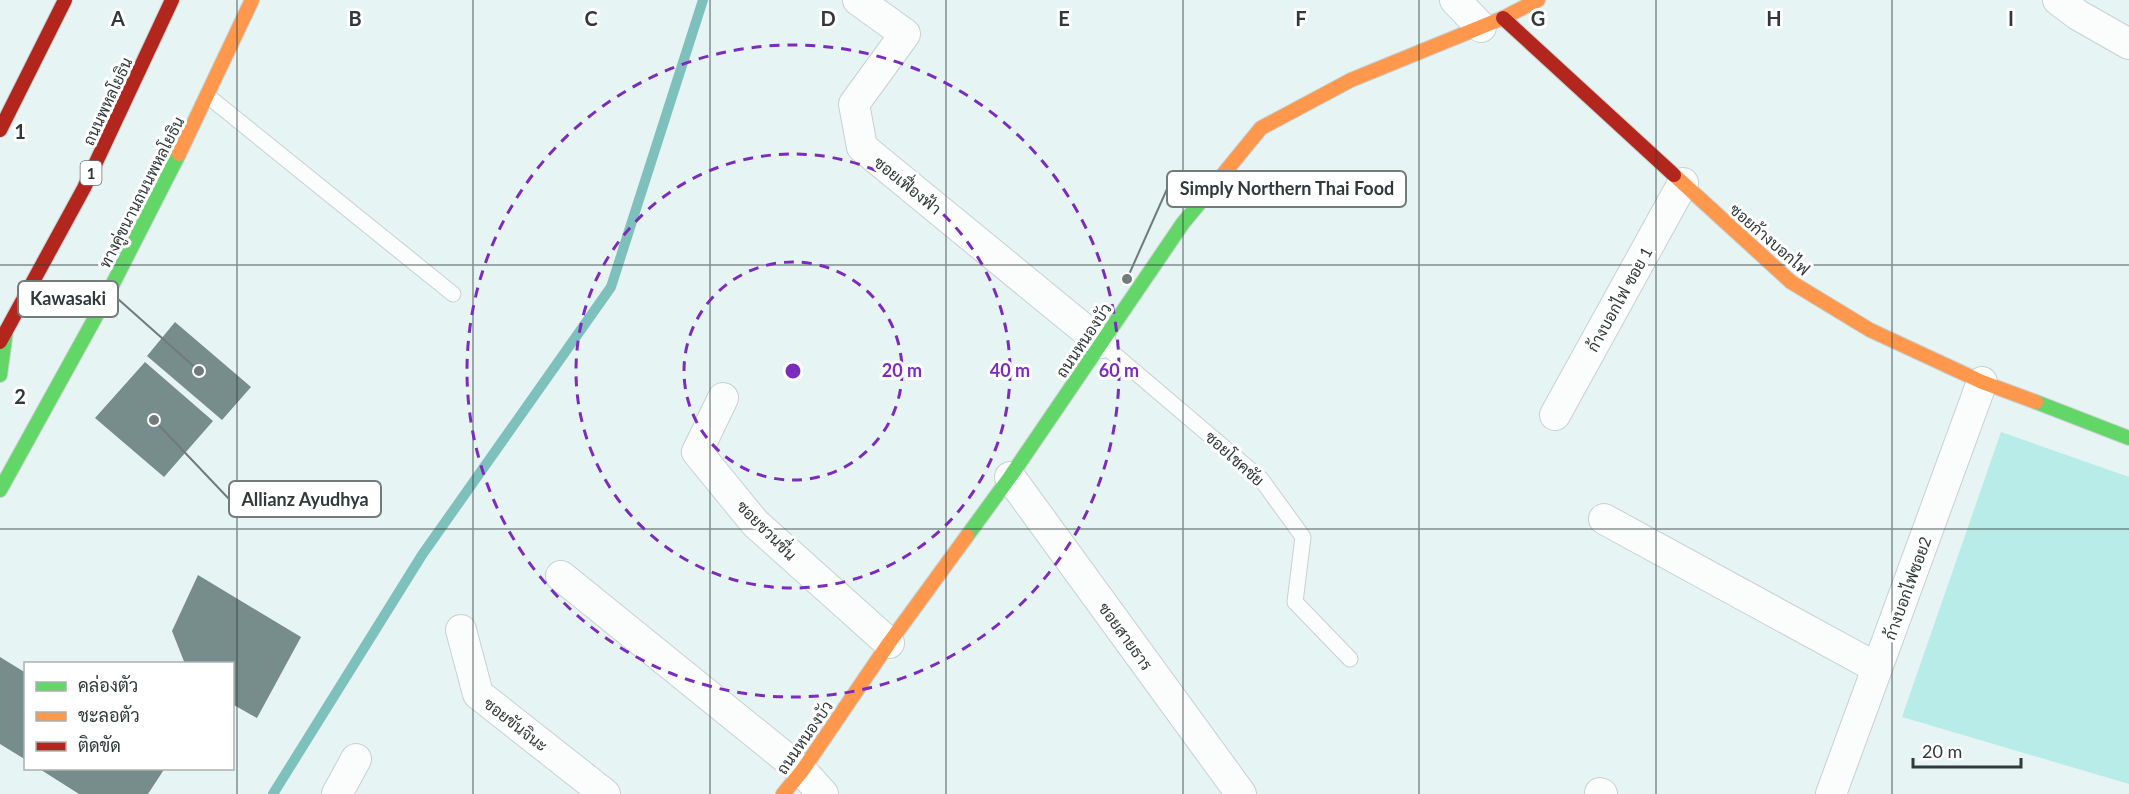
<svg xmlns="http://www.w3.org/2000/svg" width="2129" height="794" font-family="Lato,Sarabun,sans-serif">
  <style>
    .green { fill: #b8ece9 }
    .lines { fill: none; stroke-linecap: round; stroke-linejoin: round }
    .stream { stroke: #7ec0bc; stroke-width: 10 }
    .building { fill: #778d8c }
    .lane-casing { stroke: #c6d1d0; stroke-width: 17 }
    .street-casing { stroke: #c6d1d0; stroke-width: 32 }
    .fast-casing { stroke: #c6d1d0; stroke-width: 16 }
    .slow-casing { stroke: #c6d1d0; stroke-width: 16 }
    .jam-casing { stroke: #c6d1d0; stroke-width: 16 }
    .lane { stroke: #fbfdfd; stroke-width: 15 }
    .street { stroke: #fbfdfd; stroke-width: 30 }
    .fast { stroke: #63d668; stroke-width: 14 }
    .slow { stroke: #ff974d; stroke-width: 14 }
    .jam { stroke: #b3261e; stroke-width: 14 }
    .grid { fill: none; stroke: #303a39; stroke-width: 1.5; stroke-opacity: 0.55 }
    .ring { fill: none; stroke: #7b2cbf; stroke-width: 3; stroke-dasharray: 10 8 }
    .labels { text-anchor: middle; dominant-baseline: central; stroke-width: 6; stroke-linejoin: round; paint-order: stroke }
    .shield { fill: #fff; stroke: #6e7574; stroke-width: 1.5 }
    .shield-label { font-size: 15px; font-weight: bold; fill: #303a39 }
    .street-label { font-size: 16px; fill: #303a39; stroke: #fff }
    .grid-label { font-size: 20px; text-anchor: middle; font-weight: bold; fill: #303a39; stroke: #fff; stroke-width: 6; stroke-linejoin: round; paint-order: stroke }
    .centre { fill: #7b2cbf; stroke: #fff; stroke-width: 3 }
    .ring-label { font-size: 18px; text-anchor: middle; font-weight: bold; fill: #7b2cbf; stroke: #fff; stroke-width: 6; stroke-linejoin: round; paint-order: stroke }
    .leader { fill: none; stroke: #707b7a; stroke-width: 2 }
    .callout-dot { fill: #707b7a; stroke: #fff; stroke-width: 2 }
    .callout { fill: #fff; stroke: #707b7a; stroke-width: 2 }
    .callout-label { font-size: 18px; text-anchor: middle; font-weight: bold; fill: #303a39 }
  </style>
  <rect width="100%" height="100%" fill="#e6f4f3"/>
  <path class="green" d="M2001 432 2129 477V784L1902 717Z"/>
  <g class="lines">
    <path class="stream" d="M273 794 422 555 611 287 703 0"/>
  </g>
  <path class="building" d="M175 322 251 387 222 420 147 356Z
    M145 362 213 421 164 477 95 418Z
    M198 575 301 637 257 718 232 704V664H185L172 631Z
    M0 657 26 673V760L0 744Z
    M38 768H165L148 794H79Z"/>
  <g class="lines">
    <defs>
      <path id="lane" d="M209 97 453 294
        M1101 343 1261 479 1303 537 1295 602 1350 659"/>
      <path id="street" d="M858 0 905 34 854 104 862 147 1101 343
        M1455 0 1481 27
        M2058 0 2078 15 2129 44
        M723 398 697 452 755 523 889 643
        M1555 415 1683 183
        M1010 477 1241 794
        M1604 519 1877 668
        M561 576 802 771 823 794
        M461 630 478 694 605 794
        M1600 793 1602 794
        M337 794 356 759
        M1831 794 1982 382"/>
      <path id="fast" d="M0 375 6 331
        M2036 402 2129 438
        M0 490 100 309 179 154
        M967 536 1010 477 1183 223 1203 199"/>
      <path id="slow" d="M179 154 252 0
        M1674 175 1791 282 1870 330 1982 382 2036 402
        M1203 199 1261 128 1351 80 1503 18 1538 0
        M783 794 802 771 889 643 967 536"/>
      <path id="jam" d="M1503 18 1674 175
        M0 130 65 0
        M0 342 84 188 172 0"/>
    </defs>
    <use href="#lane" class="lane-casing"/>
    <use href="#street" class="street-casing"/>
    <use href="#fast" class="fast-casing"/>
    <use href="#slow" class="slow-casing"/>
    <use href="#jam" class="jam-casing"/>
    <use href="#lane" class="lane"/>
    <use href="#street" class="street"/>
    <use href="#fast" class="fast"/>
    <use href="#slow" class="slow"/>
    <use href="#jam" class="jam"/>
  </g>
  <path class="grid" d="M237 0V794M473 0V794M710 0V794M946 0V794M1183 0V794M1419 0V794M1656 0V794M1892 0V794M0 265H2129M0 529H2129"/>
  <g class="ring">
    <circle cx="793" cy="371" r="109"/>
    <circle cx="793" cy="371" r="217"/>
    <circle cx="793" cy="371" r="326"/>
  </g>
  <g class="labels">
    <rect class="shield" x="80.5" y="161" width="21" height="24" rx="4.5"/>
    <g class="shield-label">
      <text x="91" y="173">1</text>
    </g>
    <g class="street-label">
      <text transform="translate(107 101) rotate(-65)">ถนนพหลโยธิน</text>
      <text transform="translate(908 185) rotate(39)">ซอยเฟื่องฟ้า</text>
      <text transform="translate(141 192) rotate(-63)">ทางคู่ขนานถนนพหลโยธิน</text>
      <text transform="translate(1770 239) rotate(41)">ซอยก้างบอกไฟ</text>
      <text transform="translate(1619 299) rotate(-61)">ก้างบอกไฟ ซอย 1</text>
      <text transform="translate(1083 340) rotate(-56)">ถนนหนองบัว</text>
      <text transform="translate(1235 458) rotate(42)">ซอยโชคชัย</text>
      <text transform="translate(767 530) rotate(45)">ซอยชวนชื่น</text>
      <text transform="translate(1907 588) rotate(-70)">ก้างบอกไฟซอย2</text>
      <text transform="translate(1126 636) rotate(54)">ซอยสายธาร</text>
      <text transform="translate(516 724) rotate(38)">ซอยขันจินะ</text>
      <text transform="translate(804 737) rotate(-55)">ถนนหนองบัว</text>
    </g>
  </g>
  <g class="grid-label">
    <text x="118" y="26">A</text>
    <text x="355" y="26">B</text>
    <text x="591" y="26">C</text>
    <text x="828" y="26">D</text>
    <text x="1064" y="26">E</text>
    <text x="1301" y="26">F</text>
    <text x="1538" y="26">G</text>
    <text x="1774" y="26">H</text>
    <text x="2011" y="26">I</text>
    <text x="20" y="139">1</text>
    <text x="20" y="404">2</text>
  </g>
  <circle cx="793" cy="371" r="9" class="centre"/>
  <g class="ring-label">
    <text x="902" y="377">20 m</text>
    <text x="1010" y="377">40 m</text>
    <text x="1119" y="377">60 m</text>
  </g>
  <path class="leader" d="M1127 279L1167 189M199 371L118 299M154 420L229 499"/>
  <g class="callout-dot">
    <circle cx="1127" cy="279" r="6"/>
    <circle cx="199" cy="371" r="6"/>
    <circle cx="154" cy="420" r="6"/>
  </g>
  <g class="callout">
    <rect x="1167" y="171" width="239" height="36" rx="6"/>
    <rect x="18" y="281" width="100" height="36" rx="6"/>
    <rect x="229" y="481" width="152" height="36" rx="6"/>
  </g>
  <g class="callout-label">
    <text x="1287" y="195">Simply Northern Thai Food</text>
    <text x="68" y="305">Kawasaki</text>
    <text x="305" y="506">Allianz Ayudhya</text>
  </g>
  <rect x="24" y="662" width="210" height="108" fill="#ffffff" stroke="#acb0b0" stroke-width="1.5"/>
  <rect x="36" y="682" width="30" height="9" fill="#63d668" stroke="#acb0b0" stroke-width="1.5"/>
  <text x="78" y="692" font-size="18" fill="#303a39">คล่องตัว</text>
  <rect x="36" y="712" width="30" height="9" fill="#ff974d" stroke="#acb0b0" stroke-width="1.5"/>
  <text x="78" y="722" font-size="18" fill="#303a39">ชะลอตัว</text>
  <rect x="36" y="742" width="30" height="9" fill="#b3261e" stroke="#acb0b0" stroke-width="1.5"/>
  <text x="78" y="752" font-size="18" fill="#303a39">ติดขัด</text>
  <path d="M1913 758v9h108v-9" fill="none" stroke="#303a39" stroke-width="3"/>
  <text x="1922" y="758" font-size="18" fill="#303a39" stroke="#ffffff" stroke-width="4.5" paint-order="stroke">20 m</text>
</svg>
